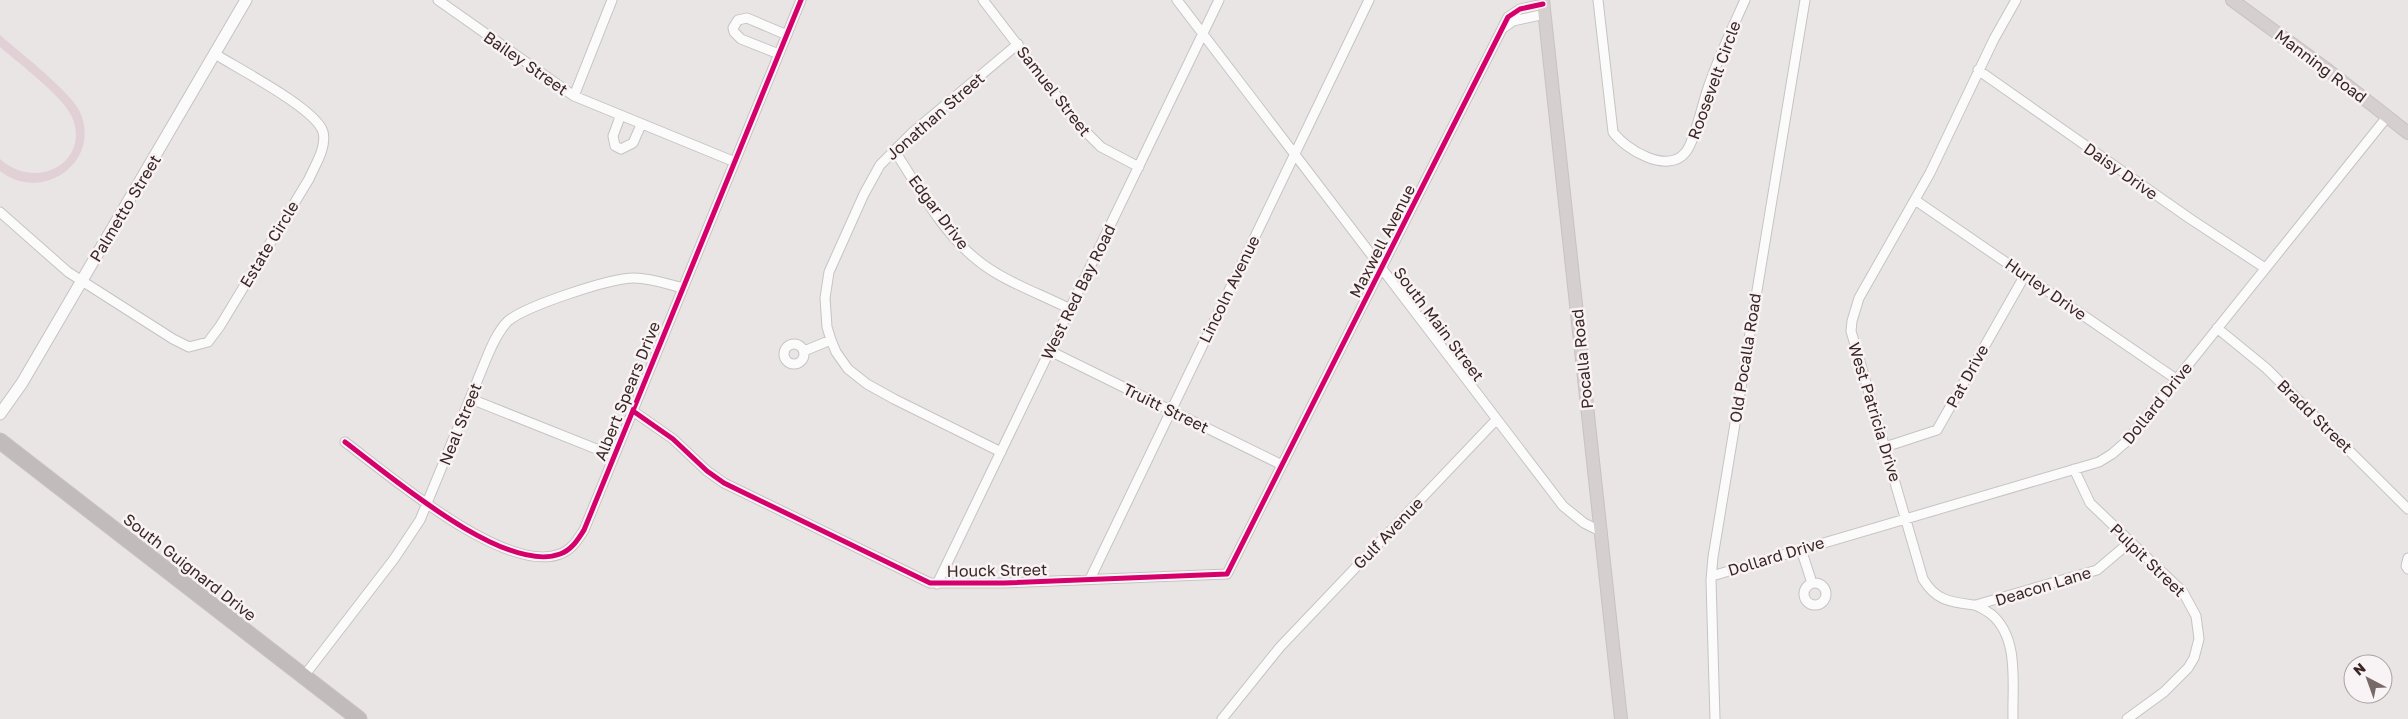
<svg xmlns="http://www.w3.org/2000/svg" width="2408" height="719" font-family="'Golos Text',sans-serif">
  <style>
    .green { fill: #e1d0d6 }
    .lines { fill: none; stroke-linecap: round; stroke-linejoin: round }
    .street-casing { stroke: #c7c3c3; stroke-width: 11 }
    .secondary-casing { stroke: #c7c2c2; stroke-width: 13 }
    .primary-casing { stroke: #c8c2c1; stroke-width: 14 }
    .highway-casing { stroke: #c8c2c1; stroke-width: 17 }
    .street { stroke: #fcfbfb; stroke-width: 9 }
    .secondary { stroke: #fcfbfb; stroke-width: 11 }
    .primary { stroke: #d5cfcf; stroke-width: 12 }
    .highway { stroke: #c1bcbb; stroke-width: 15 }
    .cycleway-casing { stroke: #f8f3f4; stroke-width: 8 }
    .cycleway { stroke: #d6006c; stroke-width: 5 }
    .labels { text-anchor: middle; dominant-baseline: central; stroke-width: 5; stroke-linejoin: round; paint-order: stroke }
    .street-label { font-size: 16px; fill: #3b2624; stroke: #f8f3f4 }
  </style>
  <rect width="100%" height="100%" fill="#e9e5e5"/>
  <path class="green" d="M0 35C19 52 70 91 80 112 102 162 42 204 0 171V159C38 193 91 160 72 117 63 96 18 63 0 47Z"/>
  <g class="lines">
    <defs>
      <path id="street" d="M438 0 574 96 735 162
        M983 0 1079 125 1101 147 1139 167
        M1177 0 1563 506 1584 523 1602 532
        M1598 0 1613 132C1626 150 1667 174 1685 153 1695 142 1702 104 1708 88 1718 58 1732 29 1745 0
        M1503 28 1513 21 1545 14
        M779 54 741 39 734 32 733 28 738 20 747 18 787 35
        M1978 70 2189 218 2265 268
        M574 96 612 0
        M620 117 613 136 615 146 621 149 633 143 641 125
        M894 150C918 186 941 231 976 259 1002 281 1039 293 1070 309
        M1915 200 2176 379
        M0 212 68 272 173 339 189 347 208 342 220 326 309 179C315 165 327 147 323 132 317 109 237 68 215 54
        M2217 328 2266 368 2408 509
        M784 354a10 10 0 1 1 20 0a10 10 0 1 1-20 0Z
        M804 351 831 340
        M1050 351 1282 465
        M471 399 614 456
        M633 411 673 439 707 471 724 483 930 583H1004L1227 574 1508 17 1520 9 1543 4
        M345 442C389 475 505 575 560 554 572 550 578 539 584 530L801 0
        M1885 447 1937 430 2025 275
        M1001 452 894 399 867 384 848 369 836 352 831 340 827 327 825 298 829 272 864 194 880 165 913 132 1018 44
        M2074 469 2090 503 2183 592 2196 616 2199 639 2194 658 2188 668 2164 692 2127 719
        M1801 549 1812 583
        M2408 558 2406 566 2408 569
        M1712 576 2099 462 2112 454 2127 441 2387 117
        M1090 579 1369 0
        M1804 594a11 11 0 1 1 22 0a11 11 0 1 1-22 0Z
        M937 584 1219 0
        M1976 605 2097 570 2130 542
        M304 676 394 559 420 520 487 357C492 345 498 331 508 321 526 306 610 278 634 278 651 278 667 284 683 288
        M1222 719 1280 647 1496 420
        M1715 719 1711 580 1713 557 1805 0
        M2013 719C2012 685 2020 638 1991 614 1986 611 1980 606 1974 605 1951 602 1936 601 1923 579L1851 331 1852 321 1859 298 1930 173 1994 39 2016 0"/>
      <path id="secondary" d="M0 414 22 383 246 0"/>
      <path id="primary" d="M1543 0 1621 719
        M2232 0 2329 71 2408 133"/>
      <path id="highway" d="M0 441 359 719"/>
    </defs>
    <use href="#street" class="street-casing"/>
    <use href="#secondary" class="secondary-casing"/>
    <use href="#primary" class="primary-casing"/>
    <use href="#highway" class="highway-casing"/>
    <use href="#street" class="street"/>
    <use href="#secondary" class="secondary"/>
    <use href="#primary" class="primary"/>
    <use href="#highway" class="highway"/>
    <defs>
      <path id="cycleway" d="M633 411 673 439 707 471 724 483 930 583H1004L1227 574 1508 17 1520 9 1543 4
        M345 442C389 475 505 575 560 554 572 550 578 539 584 530L801 0"/>
    </defs>
    <use href="#cycleway" class="cycleway-casing"/>
    <use href="#cycleway" class="cycleway"/>
  </g>
  <g class="labels">
    <g class="street-label">
      <text transform="translate(526 63) rotate(35)">Bailey Street</text>
      <text transform="translate(2321 66) rotate(37)">Manning Road</text>
      <text transform="translate(1714 80) rotate(-70)">Roosevelt Circle</text>
      <text transform="translate(1054 91) rotate(52)">Samuel Street</text>
      <text transform="translate(935 116) rotate(-41)">Jonathan Street</text>
      <text transform="translate(2121 171) rotate(35)">Daisy Drive</text>
      <text transform="translate(125 208) rotate(-59)">Palmetto Street</text>
      <text transform="translate(939 212) rotate(53)">Edgar Drive</text>
      <text transform="translate(1382 241) rotate(-63)">Maxwell Avenue</text>
      <text transform="translate(269 244) rotate(-59)">Estate Circle</text>
      <text transform="translate(1229 289) rotate(-64)">Lincoln Avenue</text>
      <text transform="translate(2046 289) rotate(35)">Hurley Drive</text>
      <text transform="translate(1078 292) rotate(-64)">West Red Bay Road</text>
      <text transform="translate(1439 324) rotate(53)">South Main Street</text>
      <text transform="translate(1745 358) rotate(-81)">Old Pocalla Road</text>
      <text transform="translate(1582 359) rotate(-96)">Pocalla Road</text>
      <text transform="translate(1967 376) rotate(-61)">Pat Drive</text>
      <text transform="translate(627 391) rotate(-68)">Albert Spears Drive</text>
      <text transform="translate(2157 403) rotate(-51)">Dollard Drive</text>
      <text transform="translate(1166 408) rotate(26)">Truitt Street</text>
      <text transform="translate(1875 412) rotate(73)">West Patricia Drive</text>
      <text transform="translate(2315 416) rotate(44)">Bradd Street</text>
      <text transform="translate(460 424) rotate(-68)">Neal Street</text>
      <text transform="translate(1388 533) rotate(-46)">Gulf Avenue</text>
      <text transform="translate(1776 556) rotate(-17)">Dollard Drive</text>
      <text transform="translate(2148 560) rotate(44)">Pulpit Street</text>
      <text transform="translate(190 567) rotate(38)">South Guignard Drive</text>
      <text transform="translate(997 570) rotate(-1)">Houck Street</text>
      <text transform="translate(2043 586) rotate(-17)">Deacon Lane</text>
    </g>
  </g>
  <g transform="translate(2368 679) rotate(319)"><circle r="24" fill="#f8f3f4" stroke="#aca1a1"/>
  <path d="M0-4L9 19L0 12L-9 19Z" fill="#786968"/>
  <text y="-8" font-size="14" font-weight="bold" text-anchor="middle" fill="#3b2624">N</text>
  </g>
</svg>
